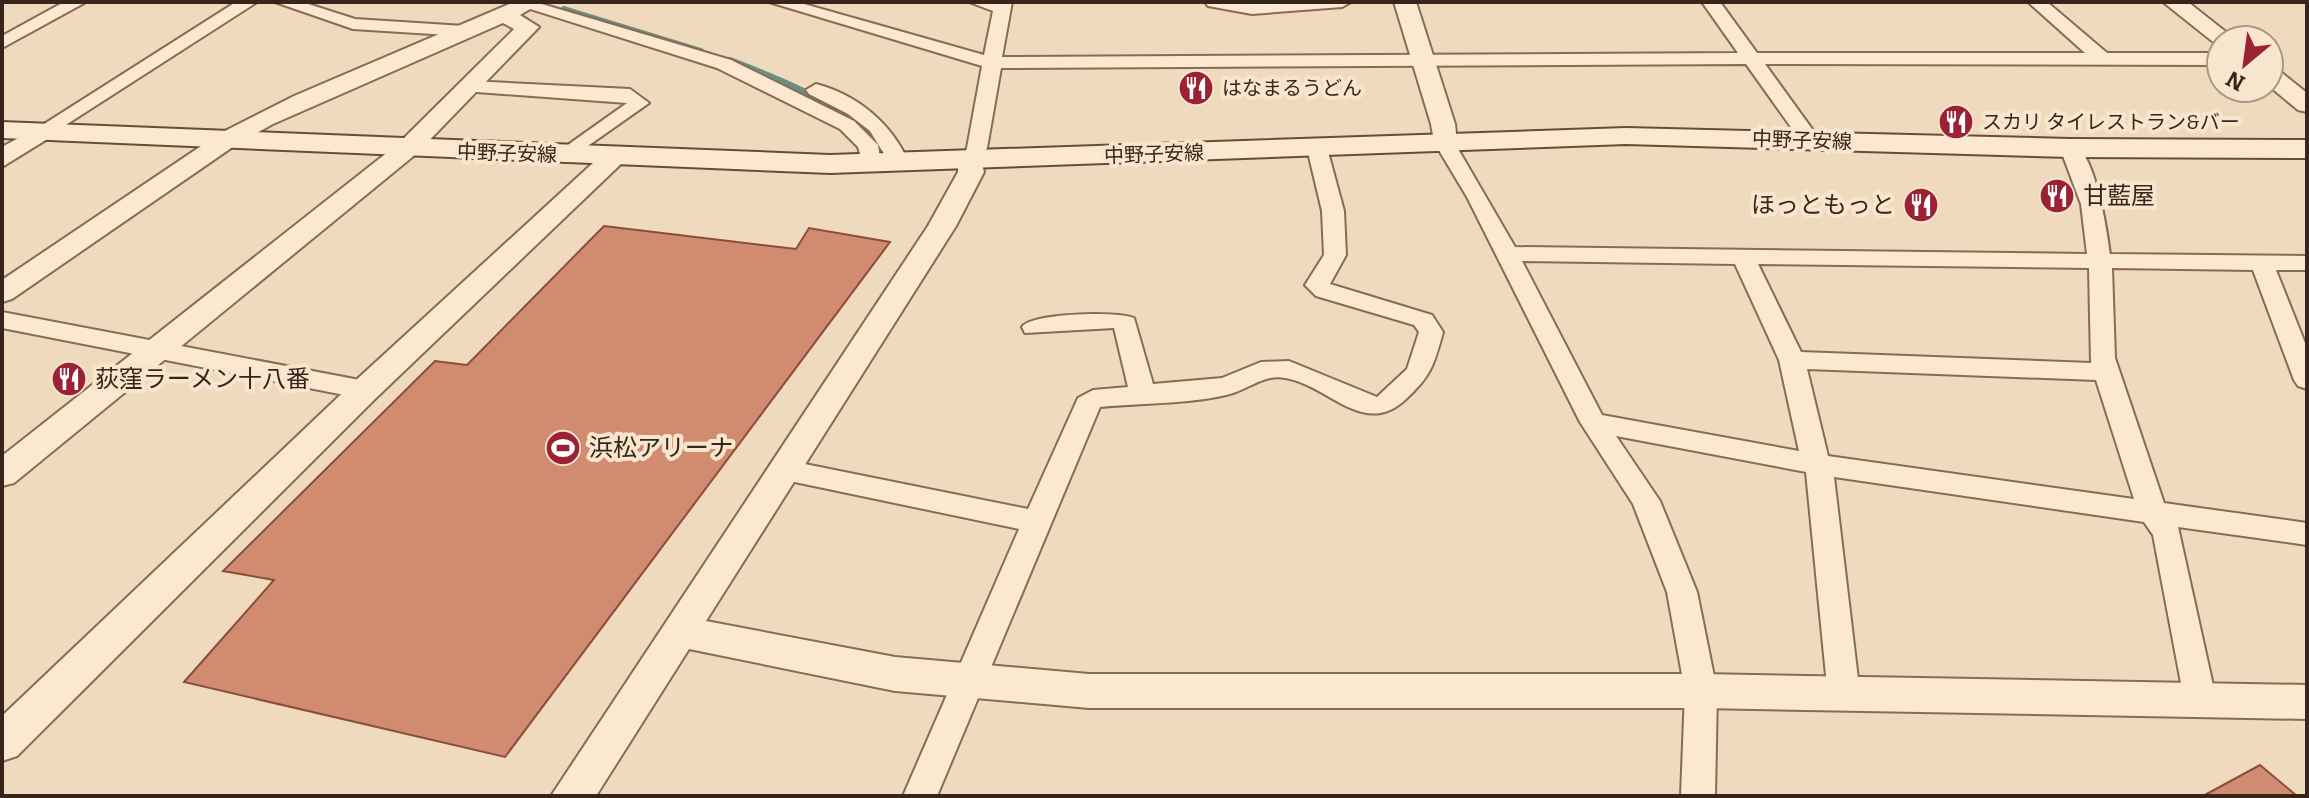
<svg xmlns="http://www.w3.org/2000/svg" width="2309" height="798" font-family="Bitter,'Noto Sans JP',serif">
  <style>
    .lines { fill: none; stroke-linecap: round; stroke-linejoin: round }
    .stream { stroke: #688f80; stroke-width: 6 }
    .building { fill: #d18b70; stroke: #894e3a; stroke-width: 2 }
    .minor-casing { stroke: #896a55; stroke-width: 4 }
    .tertiary-casing { stroke: #896a55; stroke-width: 4 }
    .secondary-casing { stroke: #6a4b39; stroke-width: 4 }
    .minor { fill: #fbe8d0; fill-rule: evenodd }
    .tertiary { fill: #fbe8d0; fill-rule: evenodd }
    .secondary { fill: #fbe8d0; fill-rule: evenodd }
    .labels { text-anchor: middle; dominant-baseline: central; stroke-width: 8; stroke-linejoin: round; paint-order: stroke }
    .far-poi-label { font-size: 20px; fill: #37251b; stroke: #f7e5cd; text-anchor: start }
    .far-street-label { font-size: 20px; fill: #37251b; stroke: #f7e5cd }
    .poi-label { font-size: 24px; fill: #37251b; stroke: #f7e5cd; text-anchor: start }
  </style>
  <rect width="100%" height="100%" fill="#f0dabd"/>
  <g class="lines">
    <path class="stream" d="M564 9 701 51
      M730 60C786 82 842 102 881 150"/>
  </g>
  <path class="building" d="M604 226 796 249 809 228 890 242 505 757 184 682 274 580 223 571 435 361 467 365Z
    M2260 765 2297 796H2203Z"/>
  <g class="lines">
    <defs>
      <path id="minor" d="M64 2H86L2 48V36Z
        M236 2H257L47 137H33L30 133Z
        M275 2H302L355 19 464 26 473 31 464 36 353 29Z
        M508 2H535L731 60 854 121 878 145 881 164 878 168H864L858 147 840 129 717 68Z
        M769 2H797L984 55 993 11 969 2H1012L1002 57 1738 53 1702 2H1720L1757 53H2085L2028 2H2047L2107 53H2221V65L1765 64 1820 140 1810 146 1803 144 1746 64 1001 68 987 148 978 165 971 167 961 161 967 148 982 66Z
        M1205 2H1351L1342 7 1252 14 1208 6Z
        M470 81 630 89 649 103 565 162 558 160 555 156 558 152 627 103 463 91 460 87 463 83Z
        M816 84C858 95 892 124 909 163L906 167H892L870 131 848 114 809 94 806 90Z
        M1444 136 1454 142 1515 247 2087 254 2081 204 2060 148 2070 142C2095 148 2107 231 2110 254L2307 256V270H2276L2307 348V389L2298 386 2294 380 2253 270 2112 268 2115 358 2164 503 2307 523V545L2178 527 2216 699 2212 709 2200 713 2188 709 2184 699 2153 535 2144 522 1834 477 1860 696 1855 706 1844 710 1833 706 1828 696 1806 472 1616 436 1660 501 1697 592 1717 691 1715 796H1681L1685 691 1667 592 1633 504 1580 422 1467 197 1434 142ZM1522 261 1735 264 1779 360 1799 451 1602 415ZM1758 264 2089 268 2091 363 1801 352ZM1807 369 2096 380 2134 499 1828 456Z
        M1317 142 1327 148 1344 211 1346 255 1330 284 1432 315 1443 332C1434 365 1431 376 1406 399 1364 439 1329 385 1285 378 1266 374 1251 387 1233 393 1199 404 1137 403 1100 407L937 796H903L1019 529 785 480 775 477 771 470 775 463 785 460 1028 509 1078 398 1093 390 1128 387 1114 328 1025 333 1022 327C1031 313 1117 311 1134 318L1153 384 1222 378 1261 362 1289 361 1377 397 1407 369 1419 332 1414 325 1316 296 1305 285 1324 255 1322 211 1307 148Z
        M2 312 365 381 374 384 378 390 374 396 365 399 2 328Z"/>
      <path id="tertiary" d="M514 2H542L520 15 539 27 416 154 14 483 2 486V456L398 144 514 29 503 23 273 124 237 144 12 299 2 302V280L219 134 294 96Z
        M1394 2H1416L1455 124 1457 142 1453 147H1435L1431 124Z
        M2163 2H2188L2236 40H2221V46L2217 45Z
        M2269 67 2277 69 2307 93V112L2298 110 2269 86Z
        M40 126 52 133 49 138 2 167V147Z
        M614 149 627 157 623 162 376 398 17 756 2 761V716L354 382 605 152Z
        M971 153 980 156 984 172 956 226 706 621 895 657 1089 674H1701L2307 685V719L1701 708H1089L895 691 689 649 596 796H551L928 226 958 172V161Z"/>
      <path id="secondary" d="M2 122 830 155 1626 128 2070 139 2307 140V158L2070 157 1626 144 830 173 2 138Z"/>
    </defs>
    <use href="#minor" class="minor-casing"/>
    <use href="#tertiary" class="tertiary-casing"/>
    <use href="#secondary" class="secondary-casing"/>
    <use href="#minor" class="minor"/>
    <use href="#tertiary" class="tertiary"/>
    <use href="#secondary" class="secondary"/>
  </g>
  <defs>
    <symbol id="restaurant-disc" viewBox="-11 -11 22 22"><circle r="9.5" fill="#9b2234" stroke="#f7e5cd"/><path d="M-5-6h1v4h1v-4h1v4h1v-4h1v5L-1.5 .5V6h-2V.5L-5-1ZM5-6V6H3V1.5H1.5Q1.5-4 5-6Z" fill="#fff"/></symbol>
    <symbol id="stadium-disc" viewBox="-11 -11 22 22"><circle r="9.5" fill="#9b2234" stroke="#f7e5cd"/><path d="M0-5a6.5 5 0 1 0 0 10a6.5 5 0 1 0 0-10ZM-3.5-1.8h7v3.6h-7Z" fill="#fff"/></symbol>
  </defs>
  <g fill-rule="evenodd">
    <use href="#restaurant-disc" x="1176" y="68" width="40" height="40"/>
    <use href="#restaurant-disc" x="1936" y="102" width="40" height="40"/>
    <use href="#restaurant-disc" x="2037" y="176" width="40" height="40"/>
    <use href="#restaurant-disc" x="1901" y="185" width="40" height="40"/>
    <use href="#restaurant-disc" x="49" y="359" width="40" height="40"/>
    <use href="#stadium-disc" x="543" y="428" width="40" height="40"/>
  </g>
  <g class="labels">
    <g class="far-poi-label">
      <text x="1222" y="88">はなまるうどん</text>
      <text x="1982" y="122">スカリ タイレストラン&amp;バー</text>
    </g>
    <g class="far-street-label">
      <text transform="translate(1802 140) rotate(2)">中野子安線</text>
      <text transform="translate(507 153) rotate(2)">中野子安線</text>
      <text transform="translate(1154 154) rotate(-2)">中野子安線</text>
    </g>
    <g class="poi-label">
      <text x="2083" y="196">甘藍屋</text>
      <text x="1895" y="205" text-anchor="end">ほっともっと</text>
      <text x="95" y="379">荻窪ラーメン十八番</text>
      <text x="589" y="448">浜松アリーナ</text>
    </g>
  </g>
  <rect width="2309" height="798" fill="none" stroke="#37251b" stroke-width="8"/>
  <g transform="translate(2245 64) rotate(209)"><circle r="38" fill="#f7e5cd" stroke="#aa9886" stroke-width="2"/>
  <path d="M0-6L14 30L0 20L-14 30Z" fill="#9b2234"/>
  <text y="-12" font-size="22" font-weight="bold" text-anchor="middle" fill="#37251b">N</text>
  </g>
</svg>
